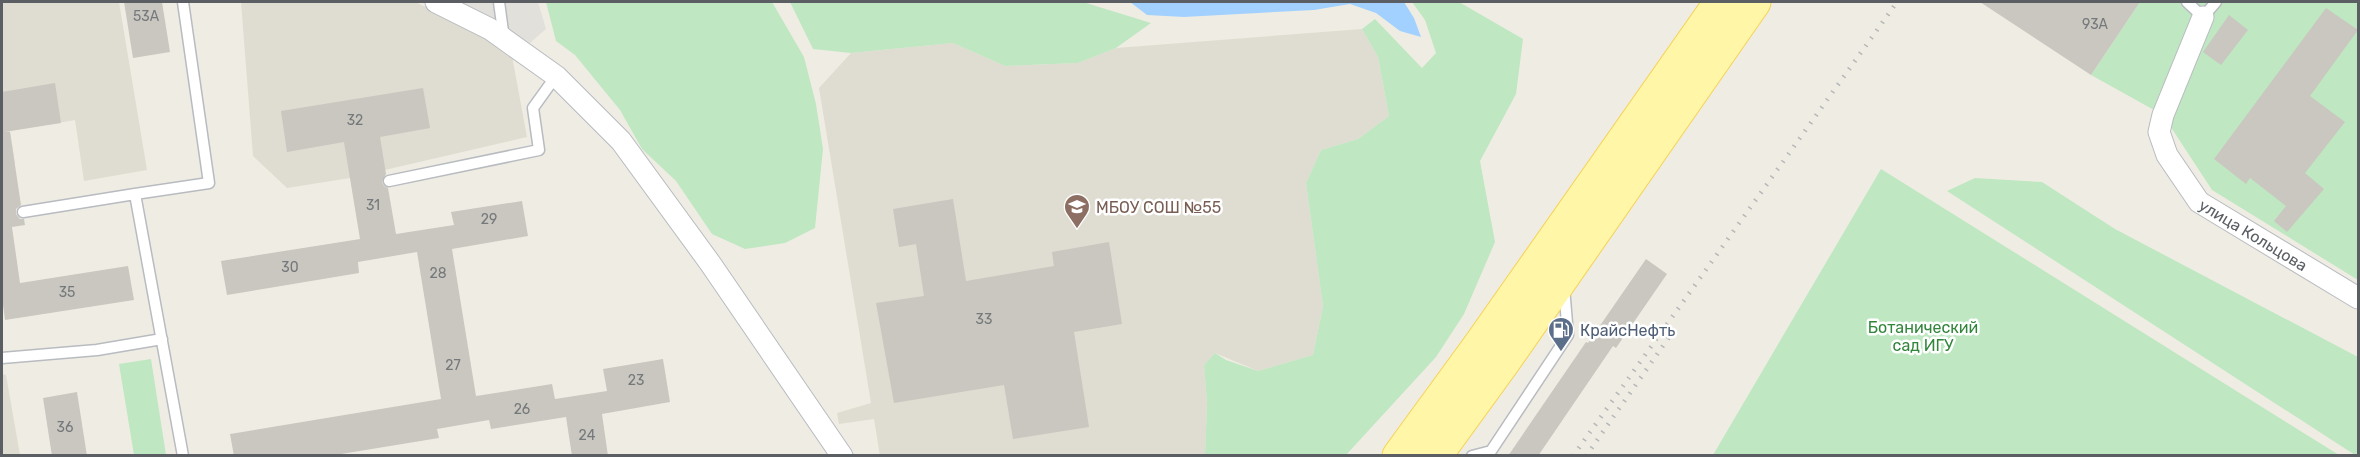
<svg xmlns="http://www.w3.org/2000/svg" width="2360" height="457" font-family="Rubik,sans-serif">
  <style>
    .industrial { fill: #e2e0db }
    .education { fill: #dfdcd1 }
    .green { fill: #bfe7c1 }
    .water { fill: #a3d1ff }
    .building { fill: #c9c7c0 }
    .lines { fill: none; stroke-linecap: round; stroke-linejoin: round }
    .service-casing { stroke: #b8bbc0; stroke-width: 13 }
    .minor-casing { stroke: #b8bbc0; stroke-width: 23 }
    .primary-casing { stroke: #f6d255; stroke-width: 35 }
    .service { stroke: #fff; stroke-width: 10 }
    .minor { stroke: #fff; stroke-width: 21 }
    .primary { stroke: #fff6a8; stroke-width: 33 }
    .rail { stroke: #b6b7b7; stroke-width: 4.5; stroke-dasharray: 1.5 8; stroke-linecap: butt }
    .labels { text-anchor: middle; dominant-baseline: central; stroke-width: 5; stroke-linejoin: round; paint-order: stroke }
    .number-label { font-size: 14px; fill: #76797b }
    .education-label { font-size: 16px; fill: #785e54; stroke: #fff; text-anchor: start }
    .street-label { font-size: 16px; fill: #5b5f64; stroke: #fff }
    .park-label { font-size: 16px; fill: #32853b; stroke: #fff }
    .service-label { font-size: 16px; fill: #4e5e75; stroke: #fff; text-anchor: start }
  </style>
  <rect width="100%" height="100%" fill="#efede3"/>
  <path class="industrial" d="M461 2H538L546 29 530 43Z"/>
  <path class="education" d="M2 2H119L147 170 84 181 75 120 10 131 15 163 2 165Z
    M241 2H415L465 25 512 56 527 137 350 178 287 188 253 156Z
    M1362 29 1378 57 1389 116 1358 139 1321 150 1306 183 1323 306 1313 355 1258 371 1215 353 1204 365 1207 403 1205 455 880 456 874 419 839 424 837 413 871 403 819 88 851 53 953 43 1005 66 1078 63 1116 48Z
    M2 374 6 375 20 455H2Z"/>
  <path class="green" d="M546 2H772L804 57 816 104 823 149 815 228 785 243 745 249 712 234 676 181 642 149 620 110 575 55 556 41Z
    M790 2H1083L1151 23 1116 48 1078 63 1005 66 953 43 851 53 813 49Z
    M1412 2H1459L1523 39 1516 94 1480 161 1495 242 1464 314 1436 357 1346 455H1205L1207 403 1204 365 1215 353 1226 360 1258 371 1313 355 1323 306 1306 183 1321 150 1358 139 1389 116 1378 57 1362 29 1375 19 1422 68 1436 53 1425 20Z
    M2140 2H2358V280L2212 190 2163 115 2091 75Z
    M1881 169 2339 455H1713Z
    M1975 178 2042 182 2115 229 2358 357V455H2355L1947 191Z
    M151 359 166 455H134L119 364Z"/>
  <path class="water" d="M1130 2H1404L1414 18 1421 37 1400 31 1376 13 1350 4 1314 10 1184 17 1147 15Z"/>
  <path class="building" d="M124 2H162L170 52 133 58Z
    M1980 2H2140L2091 75Z
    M2326 8 2358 30 2310 96 2345 122 2305 173 2324 189 2287 232 2274 221 2286 206 2250 178 2246 184 2214 159Z
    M2229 15 2248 30 2221 65 2203 52Z
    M55 83 61 123 4 132H10L21 205 16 209V214L20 219H24L25 225 12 227 20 283 128 266 134 300 5 320 2 297V92Z
    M423 88 430 128 380 137 386 174 382 182 384 186 388 188 396 234 454 225 451 212 522 201 528 236 452 249 476 396 552 384 555 399 607 391 603 369 663 359 670 402 602 414 608 456H572L566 417 491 429 489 420 437 429 439 438 329 456H234L230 434 441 399 417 252 358 262 359 273 227 295 221 261 360 239 344 142 287 152 281 111Z
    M953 199 966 281 1054 266 1052 252 1109 242 1122 324 1074 332 1089 427 1013 439 1004 385 894 403 876 303 924 296 916 244 899 247 893 209Z
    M1646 259 1667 274 1616 348 1613 346 1538 456H1508L1586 342 1588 343Z
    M77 392 87 456H52L43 398Z"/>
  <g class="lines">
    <defs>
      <path id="service" d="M183 2 209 183 135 194 183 456
        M499 2 504 39
        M2187 2 2203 17 2216 2
        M389 181 539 150 533 108 556 76
        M23 212 135 194
        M2 358 97 350 162 339
        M1472 456 1491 451 1568 335 1564 287"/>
      <g id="minor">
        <path d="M436 2 490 29 556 76 621 141 710 263 842 456"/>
        <path id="s1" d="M2203 17 2163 115 2159 132 2167 155 2199 202 2358 298"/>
      </g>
      <path id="primary" d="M1399 456 1480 345 1721 2
        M1435 456 1504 361 1754 2"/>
    </defs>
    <use href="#service" class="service-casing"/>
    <use href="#minor" class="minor-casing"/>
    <use href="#primary" class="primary-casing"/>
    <use href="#service" class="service"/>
    <use href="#minor" class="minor"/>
    <use href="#primary" class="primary"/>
    <path class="rail" d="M1573 456 1897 2
      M1586 456 1672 333"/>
  </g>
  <defs>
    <symbol id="school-pin" viewBox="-11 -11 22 30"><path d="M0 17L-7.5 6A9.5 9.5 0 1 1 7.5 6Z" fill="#8d6e63" stroke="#fff"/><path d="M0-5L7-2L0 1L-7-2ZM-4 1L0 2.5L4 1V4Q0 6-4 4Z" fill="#fff"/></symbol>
    <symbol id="fuel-pin" viewBox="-11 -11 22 30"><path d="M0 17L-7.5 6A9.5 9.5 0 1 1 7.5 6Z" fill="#5c6f8a" stroke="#fff"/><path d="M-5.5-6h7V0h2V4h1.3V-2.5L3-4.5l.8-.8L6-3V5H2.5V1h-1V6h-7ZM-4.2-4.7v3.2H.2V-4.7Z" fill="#fff"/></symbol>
  </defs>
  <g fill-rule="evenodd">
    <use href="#school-pin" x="1062" y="192" width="30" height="40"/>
    <use href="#fuel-pin" x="1546" y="315" width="30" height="40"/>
  </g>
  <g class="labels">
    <g class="number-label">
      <text x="146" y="16">53А</text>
      <text x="2095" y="24">93А</text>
      <text x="355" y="120">32</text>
      <text x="373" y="205">31</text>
      <text x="489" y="219">29</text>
      <text x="290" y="267">30</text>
      <text x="438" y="273">28</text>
      <text x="67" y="292">35</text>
      <text x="984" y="319">33</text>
      <text x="453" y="365">27</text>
      <text x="636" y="380">23</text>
      <text x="522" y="409">26</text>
      <text x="65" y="427">36</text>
      <text x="587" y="435">24</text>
    </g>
    <g class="education-label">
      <text x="1096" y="207">МБОУ СОШ №55</text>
    </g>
    <g class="street-label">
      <text stroke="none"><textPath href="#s1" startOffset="268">улица Кольцова</textPath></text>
    </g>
    <g class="park-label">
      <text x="1923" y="327">Ботанический<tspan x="1923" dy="18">сад ИГУ</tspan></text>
    </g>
    <g class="service-label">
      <text x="1580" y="330">КрайсНефть</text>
    </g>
  </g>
  <rect width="2360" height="457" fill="none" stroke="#5b5f64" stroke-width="6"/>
</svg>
